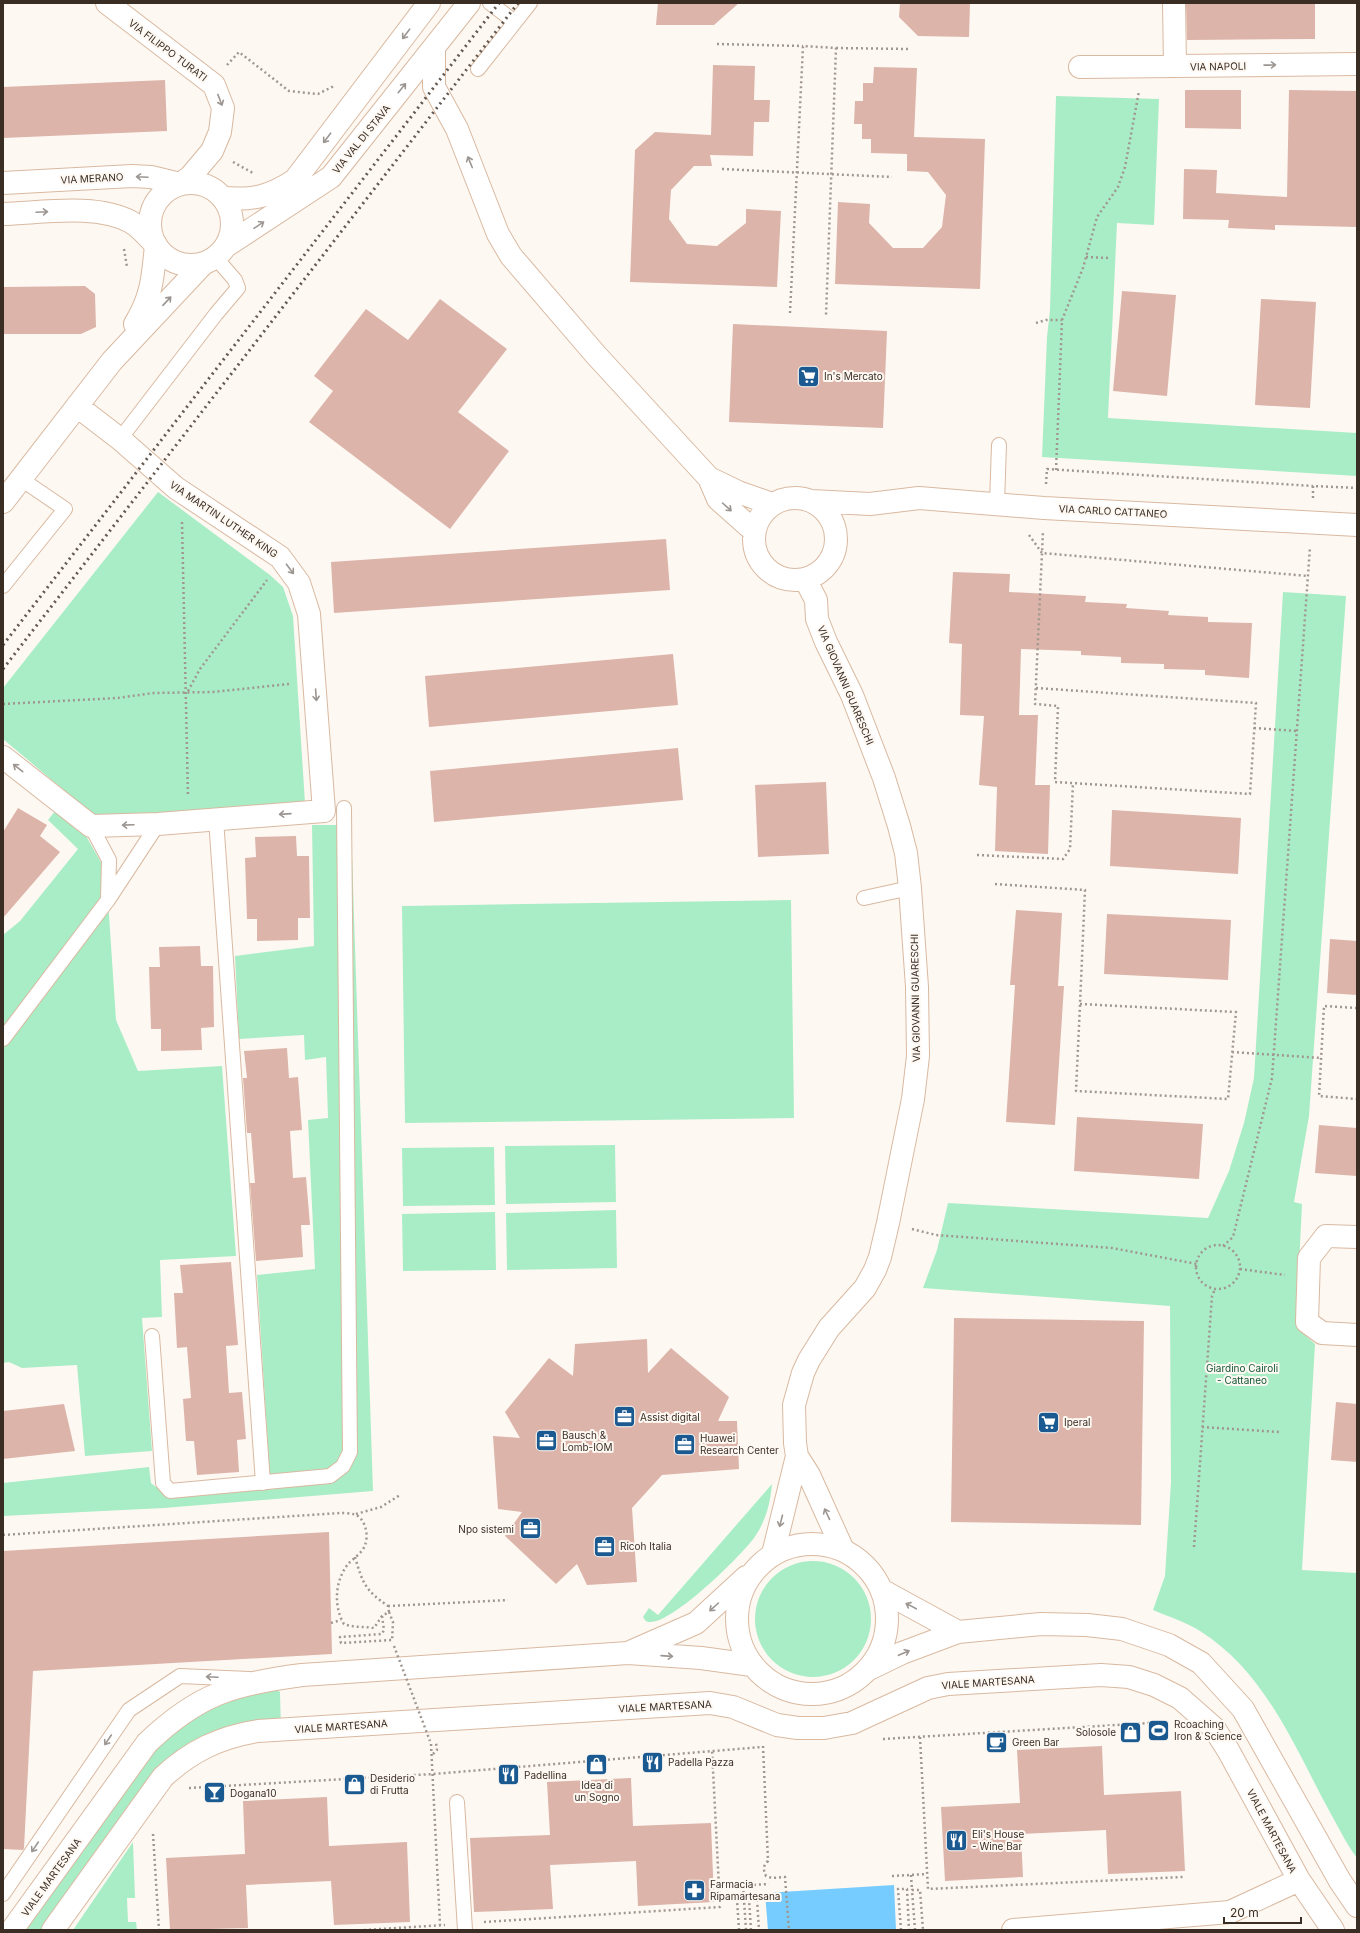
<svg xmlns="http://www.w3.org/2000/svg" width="1360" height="1933" font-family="Inter,sans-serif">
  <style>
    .green { fill: #a9edc6 }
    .water { fill: #76cbff }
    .building { fill: #dcb4a9 }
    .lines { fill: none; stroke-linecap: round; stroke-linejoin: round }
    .service-casing { stroke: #d9b9a0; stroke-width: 16 }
    .minor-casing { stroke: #d9b9a0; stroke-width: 24 }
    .tertiary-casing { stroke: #d9b9a0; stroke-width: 24 }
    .path { stroke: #a09790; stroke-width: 2.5; stroke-dasharray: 2 3; stroke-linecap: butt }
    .service { stroke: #fff; stroke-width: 14 }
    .minor { stroke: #fff; stroke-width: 22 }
    .tertiary { stroke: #fff; stroke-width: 22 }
    .rail { stroke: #645950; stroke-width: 3; stroke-dasharray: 2 4; stroke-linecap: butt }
    .path-bridge { stroke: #a09790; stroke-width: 2.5; stroke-dasharray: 2 3; stroke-linecap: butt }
    .oneway { stroke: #9c9692 }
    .labels { text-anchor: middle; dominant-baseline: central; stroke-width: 4; stroke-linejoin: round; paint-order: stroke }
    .street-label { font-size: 10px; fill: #3a2e24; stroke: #fef8f3 }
    .poi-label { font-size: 10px; fill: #3a2e24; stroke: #fef8f3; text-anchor: start }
    .park-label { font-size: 10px; fill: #0f5435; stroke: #fef8f3 }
  </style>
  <rect width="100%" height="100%" fill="#fef8f3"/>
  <path class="green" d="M1056 96 1159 99 1154 225 1117 223 1108 418 1357 433V476L1042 457 1047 337 1050 310Z
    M158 492 270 575 283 587 293 616 305 803 97 818 3 739V688Z
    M1283 592 1346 596 1309 1116 1294 1202 1302 1204 1296 1327 1315 1344 1302 1570 1357 1573V1858C1347 1845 1340 1830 1332 1816 1296 1751 1267 1673 1200 1631 1186 1622 1169 1617 1153 1610L1165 1576 1171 1482 1170 1306 923 1288 937 1250 948 1203 1208 1218 1229 1171 1244 1123 1254 1078Z
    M55 811 86 836 102 864 108 900 116 1020 138 1071 222 1066 236 1256 160 1260 162 1317 142 1318 152 1451 85 1456 77 1365 22 1368 9 1362 3 1363V935L20 921 78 849 48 820Z
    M312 825H351L373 1491 164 1508 3 1516V1483L149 1467 151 1483 156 1487 270 1478 257 1275 315 1269 308 1120 328 1118 326 1057 305 1060 304 1035 239 1039 235 956 314 946Z
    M791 900 794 1118 405 1123 402 906Z
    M615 1145 616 1202 506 1204 505 1146Z
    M494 1147 495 1205 403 1206 402 1148Z
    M616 1210 617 1268 507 1270 506 1213Z
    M495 1212 496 1270 403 1271 402 1214Z
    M772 1484C770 1504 766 1521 754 1538 740 1557 673 1623 650 1622 646 1622 645 1620 643 1617L649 1608 658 1615Z
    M755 1619a58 58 0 1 1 116 0a58 58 0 1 1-116 0Z
    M265 1680 280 1692 281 1730 197 1750 53 1930H12L147 1743Z
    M133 1842 135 1898H127L128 1922H136L137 1930H73Z"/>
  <path class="water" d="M894 1885 896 1930H768L765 1893Z"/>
  <path class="building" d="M658 3H739L714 25H656Z
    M900 3H970L969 37 918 36 899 17Z
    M1186 3H1315V39L1187 40Z
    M713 65 755 66 754 100H770L769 122H754L753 156 710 155 712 166H694L671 190 669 219 687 244 717 246 746 223V209L781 211 777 287 630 282 635 150 655 132 711 135Z
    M874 67 917 68 914 137 985 139 980 289 835 284 838 202 870 204 869 223 893 248H923L942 227 946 195 928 172 907 171V154L871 153V139H862V124H854L855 101H863V83H873Z
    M165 80 167 131 3 138V87Z
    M1185 90H1241V129L1185 128Z
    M1289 90 1357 91V227L1275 225V230L1228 228 1229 220 1183 219 1184 169 1217 170 1216 193 1287 197Z
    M85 286 95 294 96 327 81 334H3V287Z
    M1122 291 1176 295 1167 396 1113 391Z
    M440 299 507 349 458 412 509 451 450 529 309 422 333 391 314 376 366 309 408 340Z
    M1261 299 1316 302 1310 408 1255 405Z
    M733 324 887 331 883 428 729 422Z
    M666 539 670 590 334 613 331 562Z
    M953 572 1010 574 1009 592 1086 596 1085 602 1127 604 1126 608 1169 611 1168 615 1208 617V622L1252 623 1249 678 1205 675V670L1164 669V664L1121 663V657L1081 655V651L1021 649 1019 715H1038L1035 785H1050L1048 854 995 851 997 787 979 785 984 716 960 715 962 644 949 643Z
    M673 654 678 705 429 727 425 676Z
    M678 748 683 800 434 822 430 771Z
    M826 782 829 854 758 857 755 785Z
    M18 808 47 825 40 836 60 852 3 918V832Z
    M1112 810 1241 818 1238 874 1110 866Z
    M296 836 297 856H309L310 918H298V940L257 941V919H247L245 858 256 857 255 837Z
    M1016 910 1062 913 1058 986H1064L1055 1125 1006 1122 1015 985H1010Z
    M1107 914 1231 920 1228 980 1104 974Z
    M1330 939 1357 941V995L1327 993Z
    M200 946 201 966H213L214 1027 201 1028 202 1050 161 1051V1029H151L149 967H160L159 947Z
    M287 1048 289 1078 298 1077 302 1130 290 1131 293 1178 306 1177 310 1225H301L303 1257 256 1261 250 1183H255L251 1133H247L243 1078H247L244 1051Z
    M1077 1117 1203 1124 1199 1179 1074 1171Z
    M1319 1125 1357 1128V1176L1315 1173Z
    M231 1262 238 1345 226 1346 229 1393 242 1392 246 1439 237 1440 239 1472 197 1475 194 1441H186L183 1399 191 1398 187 1347 177 1348 174 1293H183L180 1265Z
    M954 1318 1144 1321 1141 1525 951 1522Z
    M647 1339 648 1373 671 1348 729 1397 718 1421H737L739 1469 662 1475 632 1508 637 1582 587 1585 577 1564 556 1584 505 1536 522 1512 498 1509 493 1436 520 1438 505 1412 549 1358 573 1376 575 1344Z
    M1336 1402 1357 1404V1462L1331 1460Z
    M64 1404 75 1451 3 1459V1411Z
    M329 1532 332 1654 33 1671 24 1848 23 1850 3 1849V1551Z
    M1102 1746 1104 1795 1181 1791 1185 1871 1108 1874 1106 1830 1021 1834 1023 1877 945 1881 941 1807 1020 1803 1017 1750Z
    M631 1778 633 1826 711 1823 714 1902 638 1906 636 1861 550 1865 553 1909 474 1912 470 1838 550 1835 547 1782Z
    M327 1797 329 1846 407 1842 410 1922 334 1925 331 1881 246 1885 248 1928 170 1930 166 1858 245 1854 243 1801Z"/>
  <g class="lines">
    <defs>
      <path id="service" d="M490 3 515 22
        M478 69 530 3
        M120 439 216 314 238 288 235 280 215 257
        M997 503 999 445
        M3 586 65 509 21 479
        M216 819 263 1483
        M91 826 109 860 108 899
        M864 898 910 888
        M3 1039 108 900 158 824
        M152 1336 163 1483 170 1491 330 1476 343 1466 350 1452 344 808
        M457 1802 465 1930
        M3 1894 129 1710 180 1676 249 1679"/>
      <path id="minor" d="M107 3 214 85 223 108 220 132 212 151 190 177 180 184
        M1174 3 1175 66
        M434 49V87L457 129 498 234 511 256 596 355 709 478 738 492 772 504
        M1080 67 1357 64
        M135 324C152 297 153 276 156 245
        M709 478 718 499 754 531
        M754 539a41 41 0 1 1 82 0a41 41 0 1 1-82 0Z
        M811 501 870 504 919 498 1044 508 1357 525
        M3 502 112 361 202 265
        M805 579 816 600 817 619 826 642 852 695 884 778 899 826 906 853 910 888 917 987 918 1056 913 1099 888 1223 880 1257 875 1270 865 1288 829 1328 809 1360 803 1373 794 1405 795 1443 797 1456 809 1475 843 1550
        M3 757 91 826 158 824 324 811 309 614 299 583 280 557 176 488 120 439 77 406
        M1357 1237 1326 1236 1309 1258 1307 1322 1322 1333 1357 1335
        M773 1554 797 1456
        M53 1930 163 1777C191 1751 220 1737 258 1731L710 1703 733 1707 777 1725 798 1728H824L852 1723 928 1688 948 1684 1101 1675 1129 1677 1154 1685 1180 1698 1214 1728 1228 1750 1299 1880 1333 1930
        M1013 1930 1230 1912 1299 1880"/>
      <path id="tertiary" d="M150 224a41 41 0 1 1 82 0a41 41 0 1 1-82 0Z
        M3 183 132 176 151 177 180 184
        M224 198C254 200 269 197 295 180L429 3
        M3 214C41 213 96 203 131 222 141 228 148 237 156 245
        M226 246 331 177 469 3
        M737 1619a75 75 0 1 1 150 0a75 75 0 1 1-150 0Z
        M883 1591 958 1632
        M630 1652 696 1623 746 1577
        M869 1669 902 1653 958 1632 1041 1624 1087 1625 1122 1629 1169 1645 1201 1663 1243 1709 1340 1881 1357 1906
        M12 1930 147 1743C198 1694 233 1684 302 1675L628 1653 701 1658 752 1665"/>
    </defs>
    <use href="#service" class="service-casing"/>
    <use href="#minor" class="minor-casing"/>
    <use href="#tertiary" class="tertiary-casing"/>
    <path class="path" d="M717 44 803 46
      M836 48 908 49
      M227 65 239 52 289 91 318 94 334 86
      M233 162 253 173
      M722 169 892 177
      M124 249 127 267
      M1086 257 1109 258
      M790 313 803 46 836 48 826 315
      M1036 323 1046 320H1062
      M1056 470 1062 320 1083 268 1097 217 1118 187 1125 167 1139 91
      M1046 484 1047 469 1313 486
      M1313 498V486L1357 488
      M182 522 188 797
      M1029 535 1042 553 1043 531
      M1036 688 1256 703 1250 794 1055 782 1058 706 1035 704 1042 553 1308 576
      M188 691 200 669 267 580
      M3 704 117 698 154 693 213 692 289 684
      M1254 728 1297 731
      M977 855 1063 859 1070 849 1073 783
      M995 884 1085 890 1080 1004
      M1080 1004 1236 1012 1228 1099 1076 1091Z
      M1357 1008 1324 1006 1319 1096 1357 1099
      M1232 1052 1321 1058
      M912 1229 936 1235 1112 1248 1197 1264
      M1196 1267a22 22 0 1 1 44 0a22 22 0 1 1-44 0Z
      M1223 1246 1233 1237 1272 1078 1310 547
      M1240 1269 1285 1275
      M1202 1427 1279 1432
      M356 1514 381 1507 400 1495
      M3 1535 340 1513C345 1513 351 1513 356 1515 365 1519 369 1535 365 1545 363 1552 354 1558 349 1563 335 1579 333 1606 344 1624 354 1628 363 1626 374 1628L382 1616 389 1612 388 1606C365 1590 363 1584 355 1557
      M1194 1547 1212 1296 1215 1289
      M388 1606 508 1600
      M389 1612 393 1622 392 1641
      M382 1616 384 1630 382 1634 340 1637 341 1643 392 1640
      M331 1623 341 1620
      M920 1737 928 1889 1183 1877
      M883 1739 1166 1722
      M431 1744 440 1925
      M763 1746 768 1861C763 1866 763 1869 766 1876L772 1878 785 1877 789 1930
      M433 1754 437 1750 436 1743
      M189 1788 433 1774 762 1747
      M153 1834 159 1930
      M911 1875 912 1890
      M892 1876 927 1874
      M743 1886 744 1900
      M719 1887 769 1884
      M484 1922 720 1907 712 1750
      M364 1930 445 1925
      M739 1930 737 1900H744L746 1930
      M751 1930 749 1899H757L759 1930
      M901 1930 898 1889H907L909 1930
      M915 1930 912 1890H920L923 1930"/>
    <use href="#service" class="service"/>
    <use href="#minor" class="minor"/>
    <use href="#tertiary" class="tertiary"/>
    <path class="rail" d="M3 645 499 3
      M3 669 518 3"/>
    <path class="path-bridge" d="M394 1646 430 1741"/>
  </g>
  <defs><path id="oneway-shaft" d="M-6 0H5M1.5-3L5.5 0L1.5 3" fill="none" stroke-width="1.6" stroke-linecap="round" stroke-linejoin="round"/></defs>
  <g class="oneway">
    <use href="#oneway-shaft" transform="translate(406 34) rotate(127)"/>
    <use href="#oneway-shaft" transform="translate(1270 65) rotate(-1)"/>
    <use href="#oneway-shaft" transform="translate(402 88) rotate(-51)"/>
    <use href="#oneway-shaft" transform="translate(220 100) rotate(69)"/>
    <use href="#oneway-shaft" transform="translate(327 138) rotate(127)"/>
    <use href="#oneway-shaft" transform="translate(470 162) rotate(-112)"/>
    <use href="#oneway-shaft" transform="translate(142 177) rotate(-177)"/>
    <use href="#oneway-shaft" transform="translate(42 212) rotate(-3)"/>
    <use href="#oneway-shaft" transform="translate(259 225) rotate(-34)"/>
    <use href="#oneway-shaft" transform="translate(167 301) rotate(-47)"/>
    <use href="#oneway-shaft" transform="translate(727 507) rotate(42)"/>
    <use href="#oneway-shaft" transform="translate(290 569) rotate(53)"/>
    <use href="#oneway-shaft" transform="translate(316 695) rotate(86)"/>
    <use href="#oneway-shaft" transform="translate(18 768) rotate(-142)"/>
    <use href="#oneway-shaft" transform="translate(285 814) rotate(176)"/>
    <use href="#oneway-shaft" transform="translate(128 825) rotate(178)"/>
    <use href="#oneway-shaft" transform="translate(827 1514) rotate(-115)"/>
    <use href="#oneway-shaft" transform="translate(781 1521) rotate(104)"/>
    <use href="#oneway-shaft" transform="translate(911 1606) rotate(-152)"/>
    <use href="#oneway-shaft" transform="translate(714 1607) rotate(138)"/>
    <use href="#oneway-shaft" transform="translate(904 1653) rotate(-23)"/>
    <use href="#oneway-shaft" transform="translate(667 1656) rotate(4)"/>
    <use href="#oneway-shaft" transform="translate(212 1677) rotate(-177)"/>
    <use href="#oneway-shaft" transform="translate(108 1740) rotate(124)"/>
    <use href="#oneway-shaft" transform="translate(35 1847) rotate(124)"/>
  </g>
  <defs>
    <symbol id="supermarket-square" viewBox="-11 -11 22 22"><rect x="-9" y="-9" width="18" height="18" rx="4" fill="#1a5a90" stroke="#fef8f3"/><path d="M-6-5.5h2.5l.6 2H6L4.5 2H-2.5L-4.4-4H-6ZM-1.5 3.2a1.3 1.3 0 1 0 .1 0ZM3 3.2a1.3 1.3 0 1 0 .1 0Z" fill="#fff"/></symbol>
    <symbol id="office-square" viewBox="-11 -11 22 22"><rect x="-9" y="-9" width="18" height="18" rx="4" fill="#1a5a90" stroke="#fef8f3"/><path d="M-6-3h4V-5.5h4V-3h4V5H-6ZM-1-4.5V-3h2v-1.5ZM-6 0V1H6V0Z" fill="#fff"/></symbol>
    <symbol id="stadium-square" viewBox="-11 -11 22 22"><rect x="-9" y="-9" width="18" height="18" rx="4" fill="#1a5a90" stroke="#fef8f3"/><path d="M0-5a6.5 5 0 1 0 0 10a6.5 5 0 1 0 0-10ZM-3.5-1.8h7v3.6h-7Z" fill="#fff"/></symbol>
    <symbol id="shop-square" viewBox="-11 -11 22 22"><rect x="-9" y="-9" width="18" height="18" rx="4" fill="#1a5a90" stroke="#fef8f3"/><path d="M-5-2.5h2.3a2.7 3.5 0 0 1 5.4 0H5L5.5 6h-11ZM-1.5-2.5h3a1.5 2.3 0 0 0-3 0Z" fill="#fff"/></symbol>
    <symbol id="cafe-square" viewBox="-11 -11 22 22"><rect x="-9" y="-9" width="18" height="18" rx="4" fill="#1a5a90" stroke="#fef8f3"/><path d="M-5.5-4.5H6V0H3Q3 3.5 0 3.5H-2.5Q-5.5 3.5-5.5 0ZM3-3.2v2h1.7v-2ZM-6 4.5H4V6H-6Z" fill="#fff"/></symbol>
    <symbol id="restaurant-square" viewBox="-11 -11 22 22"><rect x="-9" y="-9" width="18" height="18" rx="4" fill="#1a5a90" stroke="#fef8f3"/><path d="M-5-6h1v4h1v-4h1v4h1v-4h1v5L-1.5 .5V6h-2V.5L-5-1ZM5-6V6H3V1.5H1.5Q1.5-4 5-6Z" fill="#fff"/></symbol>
    <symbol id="bar-square" viewBox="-11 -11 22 22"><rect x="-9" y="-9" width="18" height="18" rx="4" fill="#1a5a90" stroke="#fef8f3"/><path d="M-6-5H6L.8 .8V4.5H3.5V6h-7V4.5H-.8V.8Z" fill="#fff"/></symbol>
    <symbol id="pharmacy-square" viewBox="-11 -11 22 22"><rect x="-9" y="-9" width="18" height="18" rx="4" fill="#1a5a90" stroke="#fef8f3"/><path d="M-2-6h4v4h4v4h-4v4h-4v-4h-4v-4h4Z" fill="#fff"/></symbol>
  </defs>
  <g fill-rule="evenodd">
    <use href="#supermarket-square" x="796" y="364" width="25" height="25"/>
    <use href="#office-square" x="612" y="1404" width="25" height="25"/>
    <use href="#supermarket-square" x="1036" y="1410" width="25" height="25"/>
    <use href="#office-square" x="534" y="1428" width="25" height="25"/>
    <use href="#office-square" x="672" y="1432" width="25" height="25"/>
    <use href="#office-square" x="518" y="1516" width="25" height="25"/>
    <use href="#office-square" x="592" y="1534" width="25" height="25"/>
    <use href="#stadium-square" x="1146" y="1718" width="25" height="25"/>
    <use href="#shop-square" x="1118" y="1720" width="25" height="25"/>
    <use href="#cafe-square" x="984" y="1730" width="25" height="25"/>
    <use href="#restaurant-square" x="640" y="1750" width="25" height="25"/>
    <use href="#shop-square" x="584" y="1752" width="25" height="25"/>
    <use href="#restaurant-square" x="496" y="1762" width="25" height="25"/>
    <use href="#shop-square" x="342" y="1772" width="25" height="25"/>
    <use href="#bar-square" x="202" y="1780" width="25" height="25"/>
    <use href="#restaurant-square" x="944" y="1828" width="25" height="25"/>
    <use href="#pharmacy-square" x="682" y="1878" width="25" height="25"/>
  </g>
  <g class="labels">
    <g class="street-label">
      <text transform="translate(168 50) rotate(37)">VIA FILIPPO TURATI</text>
      <text transform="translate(1218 66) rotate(-1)">VIA NAPOLI</text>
      <text transform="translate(361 139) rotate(-51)">VIA VAL DI STAVA</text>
      <text transform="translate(92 178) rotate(-3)">VIA MERANO</text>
      <text transform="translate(1113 511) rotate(3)">VIA CARLO CATTANEO</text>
      <text transform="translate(224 519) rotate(34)">VIA MARTIN LUTHER KING</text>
      <text transform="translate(846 685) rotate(67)">VIA GIOVANNI GUARESCHI</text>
      <text transform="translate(915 998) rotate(-91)">VIA GIOVANNI GUARESCHI</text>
      <text transform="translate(988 1682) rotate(-4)">VIALE MARTESANA</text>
      <text transform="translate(665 1706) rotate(-3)">VIALE MARTESANA</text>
      <text transform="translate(341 1726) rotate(-4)">VIALE MARTESANA</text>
      <text transform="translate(1272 1831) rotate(62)">VIALE MARTESANA</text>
      <text transform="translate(51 1877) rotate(-54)">VIALE MARTESANA</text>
    </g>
    <g class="poi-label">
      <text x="824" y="376">In's Mercato</text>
      <text x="640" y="1417">Assist digital</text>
      <text x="1064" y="1422">Iperal</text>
      <text x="562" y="1435">Bausch &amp;<tspan x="562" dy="12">Lomb-IOM</tspan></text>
      <text x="700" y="1438">Huawei<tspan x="700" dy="12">Research Center</tspan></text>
      <text x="514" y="1529" text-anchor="end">Npo sistemi</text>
      <text x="620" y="1546">Ricoh Italia</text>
      <text x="1174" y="1724">Rcoaching<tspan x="1174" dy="12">Iron &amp; Science</tspan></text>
      <text x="1116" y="1732" text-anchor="end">Solosole</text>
      <text x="1012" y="1742">Green Bar</text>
      <text x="668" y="1762">Padella Pazza</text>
      <text x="524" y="1775">Padellina</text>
      <text x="370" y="1778">Desiderio<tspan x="370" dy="12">di Frutta</tspan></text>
      <text x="597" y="1785" text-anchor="middle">Idea di<tspan x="597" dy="12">un Sogno</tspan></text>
      <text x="230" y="1793">Dogana10</text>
      <text x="972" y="1834">Eli's House<tspan x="972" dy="12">- Wine Bar</tspan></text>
      <text x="710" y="1884">Farmacia<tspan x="710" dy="12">Ripamartesana</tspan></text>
    </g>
    <g class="park-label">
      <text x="1242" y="1368">Giardino Cairoli<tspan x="1242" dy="12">- Cattaneo</tspan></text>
    </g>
  </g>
  <rect width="1360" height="1933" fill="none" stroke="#3a2e24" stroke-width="8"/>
  <path d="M1224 1917v6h77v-6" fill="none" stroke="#3a2e24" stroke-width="2"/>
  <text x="1230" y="1917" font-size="12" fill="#3a2e24" stroke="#fef8f3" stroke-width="3" paint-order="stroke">20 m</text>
</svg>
